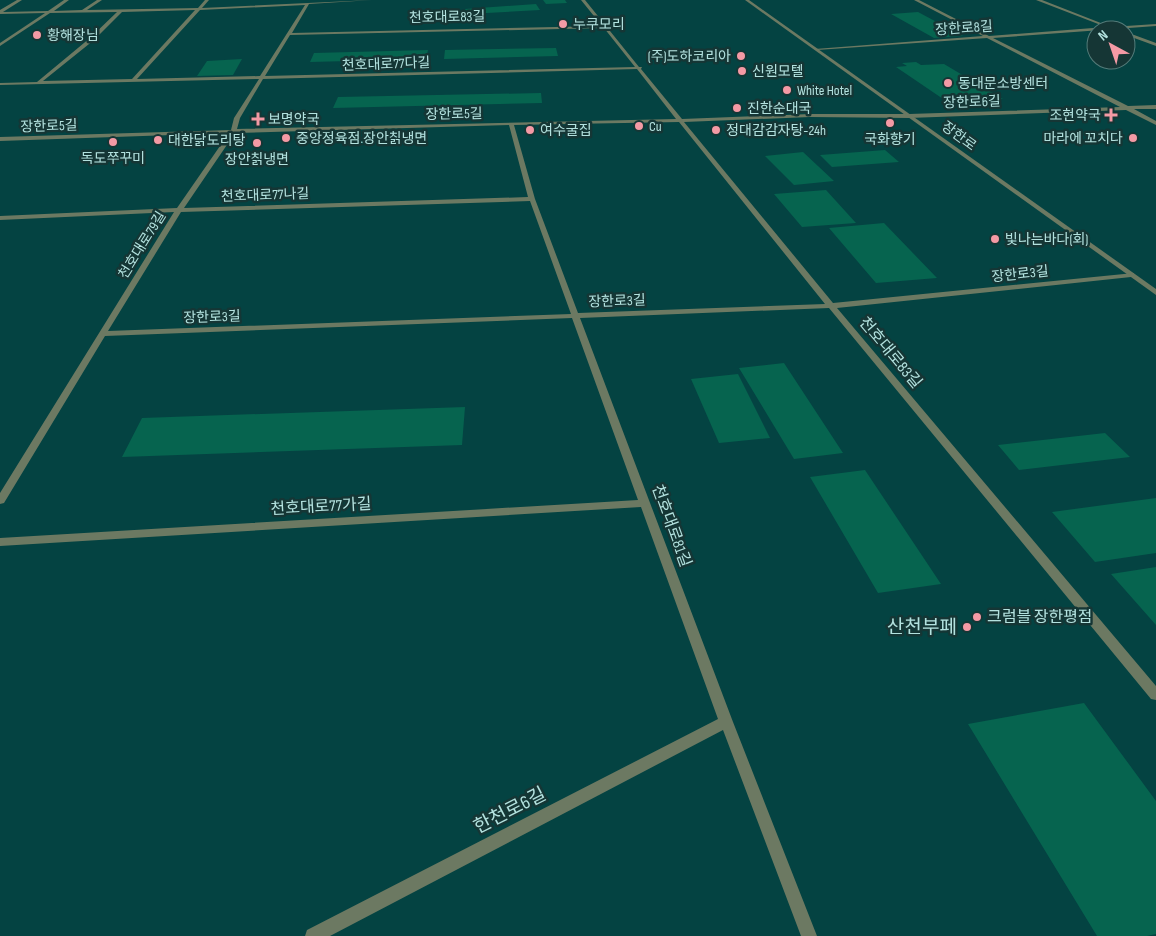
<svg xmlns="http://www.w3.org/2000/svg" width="1156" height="936" font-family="'Sofia Sans Condensed','Noto Sans KR',sans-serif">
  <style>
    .building { fill: #06644f }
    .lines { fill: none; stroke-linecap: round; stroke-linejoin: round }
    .minor { fill: #6c7962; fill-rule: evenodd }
    .tertiary { fill: #6c7962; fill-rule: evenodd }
    .poi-dot { fill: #f49aa5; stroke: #153635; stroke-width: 2 }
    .labels { text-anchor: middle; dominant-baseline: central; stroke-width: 5; stroke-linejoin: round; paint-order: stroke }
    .far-street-label { font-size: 14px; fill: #b3e2df; stroke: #153635 }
    .far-poi-label { font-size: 14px; fill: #b3e2df; stroke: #153635; text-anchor: start }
    .street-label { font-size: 16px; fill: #b3e2df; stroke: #153635 }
    .poi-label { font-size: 16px; fill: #b3e2df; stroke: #153635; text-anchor: start }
    .near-poi-label { font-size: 19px; fill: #b3e2df; stroke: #153635; text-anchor: end }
    .near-street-label { font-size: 19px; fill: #b3e2df; stroke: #153635 }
  </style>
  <rect width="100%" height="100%" fill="#044342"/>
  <path class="building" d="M543 0H565L567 3 546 4Z
    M536 4 540 10 468 14 465 9Z
    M918 12 963 36 934 38 891 14Z
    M556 48 558 56 444 59 445 50Z
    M428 50 426 59 310 62 314 53Z
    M242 59 233 75 197 76 207 61Z
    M916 62 921 65 944 64 1003 99 988 100 992 103 974 104 970 102 949 103 896 67 907 66 902 63Z
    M541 93 542 103 333 108 338 97Z
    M885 150 899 162 832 167 820 155Z
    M803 152 834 181 794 185 765 156Z
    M826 190 856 223 802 227 774 194Z
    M884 223 937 278 876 283 829 228Z
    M784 363 843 453 794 459 739 368Z
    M738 374 770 438 719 443 691 379Z
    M465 407 462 445 122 457 142 418Z
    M1105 433 1130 457 1019 470 998 445Z
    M865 470 941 584 878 593 810 477Z
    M1156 498V553L1095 562 1052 512Z
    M1156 567V625L1111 574Z
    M1084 703 1156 801V934L1147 936H1097L968 724Z"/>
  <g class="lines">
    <path class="minor" d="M17 0H22L3 12 48 11 64 0H69L54 11 82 10 97 0H102L87 10 198 8 205 0H209L202 8 372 0 309 4 292 33 602 26 581 0H585L639 67H642L641 69 682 119 810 114H909L1120 107 987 38 817 50 815 49 983 36 914 0H919L989 36 1106 27 1036 0H1042L1111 27 1156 24V26L993 38 1128 106 1156 105V109H1134L1156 121V125L1126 110 909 118 810 117 684 122 833 303 1134 273V277H1131L837 308 1156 686V700L1151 699 829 308 580 318 733 722 817 936H801L723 730 330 936H305L307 930 718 719 641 507 0 546V538L638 500 572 318 105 336 4 503 0 504V493L174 212 0 220V216L177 208 229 133 0 141V137L231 130 234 118 259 79 0 85V83L37 82 90 38 117 12 50 13 0 46V43L45 13 0 14V10ZM305 5 260 76 137 79 200 10ZM195 10 132 79 43 81 94 40 122 12ZM604 28 635 67 265 76 290 35ZM637 69 676 119 237 129 240 118 263 79ZM679 122 825 304 578 313 535 199 514 125ZM509 125 528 197 184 208 235 133ZM530 201 571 314 108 331 181 212Z
      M1126 32 1156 43V46L1126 35Z"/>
    <path class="tertiary" d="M745 0H749L1156 289V295Z"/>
  </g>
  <g class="poi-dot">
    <circle cx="563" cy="24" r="5"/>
    <circle cx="37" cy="35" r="5"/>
    <circle cx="741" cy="56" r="5"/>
    <circle cx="742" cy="71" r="5"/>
    <circle cx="948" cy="83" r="5"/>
    <circle cx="787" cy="90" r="5"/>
    <circle cx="737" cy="108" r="5"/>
    <path d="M1108.5 107.5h5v5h5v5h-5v5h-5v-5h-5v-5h5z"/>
    <path d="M255.5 111.5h5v5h5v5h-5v5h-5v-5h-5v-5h5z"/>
    <circle cx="890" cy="123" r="5"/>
    <circle cx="639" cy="126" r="5"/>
    <circle cx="530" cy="130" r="5"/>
    <circle cx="716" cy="130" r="5"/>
    <circle cx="286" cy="138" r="5"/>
    <circle cx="1133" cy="138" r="5"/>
    <circle cx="158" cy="140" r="5"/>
    <circle cx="113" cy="142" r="5"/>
    <circle cx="257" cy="143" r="5"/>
    <circle cx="995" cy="239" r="5"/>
    <circle cx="977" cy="617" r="5"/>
    <circle cx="967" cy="627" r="5"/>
  </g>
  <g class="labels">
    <g class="far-street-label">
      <text transform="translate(447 17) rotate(-1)">천호대로83길</text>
      <text transform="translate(964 28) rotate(-4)">장한로8길</text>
      <text transform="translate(386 64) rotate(-2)">천호대로77다길</text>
      <text transform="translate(972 102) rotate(-2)">장한로6길</text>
      <text transform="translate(454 114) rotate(-1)">장한로5길</text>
      <text transform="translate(49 126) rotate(-2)">장한로5길</text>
      <text transform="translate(959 136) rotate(36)">장한로</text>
      <text transform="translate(265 195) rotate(-2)">천호대로77나길</text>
      <text transform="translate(142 245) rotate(-58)">천호대로79길</text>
      <text transform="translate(1020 274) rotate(-6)">장한로3길</text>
      <text transform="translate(617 301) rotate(-2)">장한로3길</text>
      <text transform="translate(212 317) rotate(-2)">장한로3길</text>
    </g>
    <g class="far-poi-label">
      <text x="573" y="24">누쿠모리</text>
      <text x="47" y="35">황해장님</text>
      <text x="731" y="56" text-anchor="end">(주)도하코리아</text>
      <text x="752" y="71">신원모텔</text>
      <text x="958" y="83">동대문소방센터</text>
      <text x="797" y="90">White Hotel</text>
      <text x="747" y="108">진한순대국</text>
      <text x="1101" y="115" text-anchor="end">조현약국</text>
      <text x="268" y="119">보명약국</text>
      <text x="649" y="126">Cu</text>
      <text x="540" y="130">여수굴집</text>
      <text x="726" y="130">정대감감자탕-24h</text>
      <text x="296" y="138">중앙정육점.장안칡냉면</text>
      <text x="1123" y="138" text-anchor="end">마라에 꼬치다</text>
      <text x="890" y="139" text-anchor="middle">국화향기</text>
      <text x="168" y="140">대한닭도리탕</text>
      <text x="113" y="158" text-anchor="middle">독도쭈꾸미</text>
      <text x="257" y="159" text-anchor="middle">장안칡냉면</text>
      <text x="1005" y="239">빛나는바다(회)</text>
    </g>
    <g class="street-label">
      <text transform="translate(890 353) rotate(50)">천호대로83길</text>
      <text transform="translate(321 507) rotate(-3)">천호대로77가길</text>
      <text transform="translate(671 526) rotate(70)">천호대로81길</text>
    </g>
    <g class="poi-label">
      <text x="987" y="617">크럼블 장한평점</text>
    </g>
    <g class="near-poi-label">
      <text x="957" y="627">산천부페</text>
    </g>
    <g class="near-street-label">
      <text transform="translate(510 811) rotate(-27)">한천로6길</text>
    </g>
  </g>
  <g transform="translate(1111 45) rotate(320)"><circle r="24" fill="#153635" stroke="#547b79"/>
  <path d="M0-4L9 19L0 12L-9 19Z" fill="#f49aa5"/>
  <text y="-8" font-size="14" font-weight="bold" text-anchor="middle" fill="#b3e2df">N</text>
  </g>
</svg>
